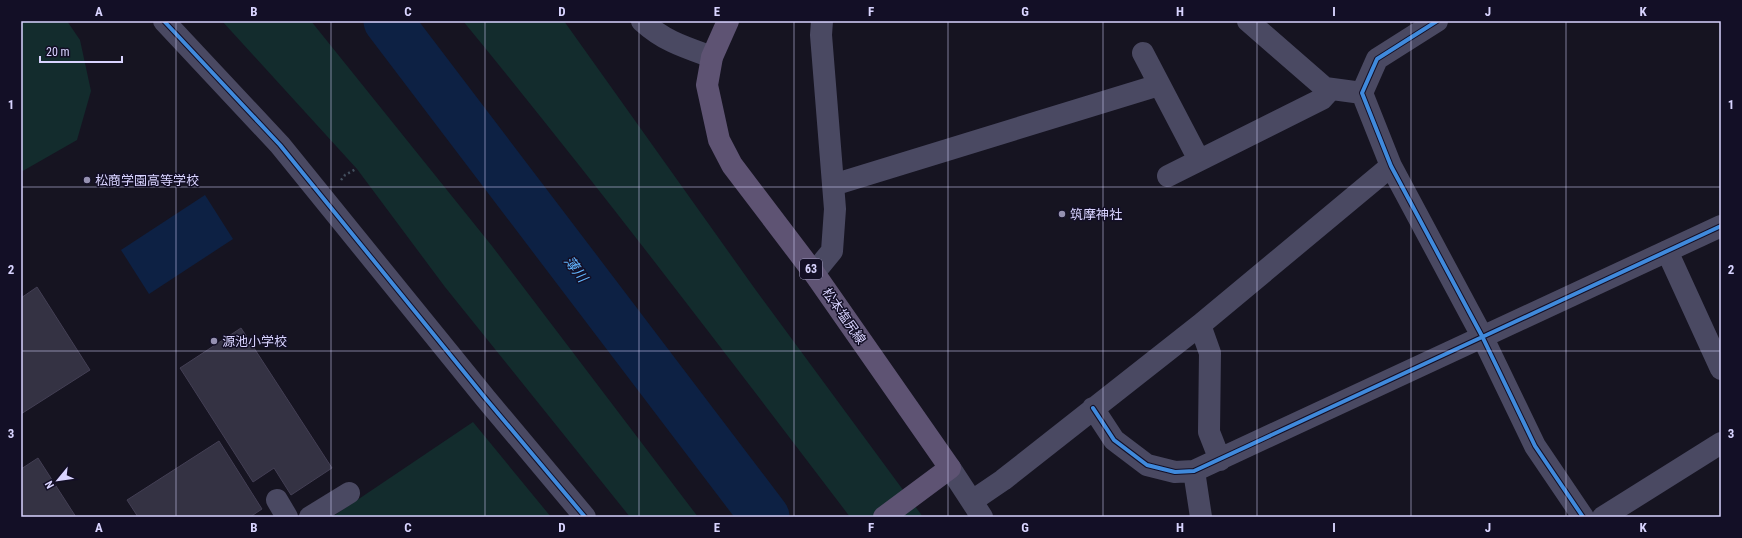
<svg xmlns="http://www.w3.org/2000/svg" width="1742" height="538" font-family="'Roboto Condensed','Noto Sans JP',sans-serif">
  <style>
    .green { fill: #132c2d }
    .water { fill: #0d2144 }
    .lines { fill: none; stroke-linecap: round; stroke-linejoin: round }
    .river { stroke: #0d2144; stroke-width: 49 }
    .building { fill: #343243; stroke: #433f54 }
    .path { stroke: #44505f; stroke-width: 2.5; stroke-dasharray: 2 3; stroke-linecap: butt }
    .minor { stroke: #4a4962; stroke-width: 22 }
    .major { stroke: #5e5373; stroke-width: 22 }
    .cycleway-casing { stroke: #130f26; stroke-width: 6 }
    .cycleway { stroke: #408adc; stroke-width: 4 }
    .grid { fill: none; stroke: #d9d4ff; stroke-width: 1; stroke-opacity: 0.55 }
    .poi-dot { fill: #9591b1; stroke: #130f26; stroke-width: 1.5 }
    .labels { text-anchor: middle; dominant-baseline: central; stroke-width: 3; stroke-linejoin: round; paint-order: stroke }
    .shield { fill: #130f26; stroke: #9e99be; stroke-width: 1 }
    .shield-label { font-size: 12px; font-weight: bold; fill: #d9d4ff }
    .poi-label { font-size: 13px; fill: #d9d4ff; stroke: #130f26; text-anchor: start }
    .street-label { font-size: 13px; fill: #d9d4ff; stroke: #130f26 }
    .water-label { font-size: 14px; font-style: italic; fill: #62b6ff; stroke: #130f26 }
    .neatline { fill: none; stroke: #d9d4ff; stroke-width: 1.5 }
    .grid-label { font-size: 13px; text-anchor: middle; font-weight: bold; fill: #d9d4ff }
  </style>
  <rect width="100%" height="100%" fill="#161421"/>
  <path class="green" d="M21 21H67L80 40 91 91 77 140 21 172Z
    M222 21H311L492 246 698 517H630L445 287 357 169Z
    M463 21H564L755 289 923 517H850C723 350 596 183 463 21Z
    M473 422 551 517H332Z"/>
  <path class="water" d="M205 195 233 239 149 294 121 250Z"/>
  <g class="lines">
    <path class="river" d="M388 21 765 517"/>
  </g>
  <path class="building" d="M37 287 90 370 21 414V298Z
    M241 328 332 468 291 495 274 468 253 482 180 368Z
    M219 441 262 509 250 517H138L127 500Z
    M38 458 76 517H21V469Z"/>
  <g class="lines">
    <path class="path" d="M341 180 345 175 356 169"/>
    <path class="minor" d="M164 21 280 145 486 399 585 517
      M642 21C664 41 684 47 712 57
      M1248 21 1325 88 1362 93
      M1437 21 1377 59 1362 93 1391 166 1482 336 1535 446 1583 517
      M1143 53 1199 160
      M1168 176 1322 99 1331 89
      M833 185 1159 85
      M1667 251 1721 369
      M814 273 832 251 835 209 821 35 822 21
      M1200 325 1210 353 1209 432 1220 460
      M1093 408 1114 440 1147 465 1175 472 1194 471 1721 226
      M950 468 982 517
      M1194 471 1201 517
      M277 500 287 517
      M972 501 1003 480 1200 325 1391 166
      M310 517 349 493
      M1603 517 1721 443"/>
    <path class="major" d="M728 21 712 57 707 85 719 140 732 165 814 273 950 468 884 517"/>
    <defs>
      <path id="cycleway" d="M164 21 280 145 486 399 585 517
        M1437 21 1377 59 1362 93 1391 166 1482 336 1535 446 1583 517
        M1093 408 1114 440 1147 465 1175 472 1194 471 1721 226"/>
    </defs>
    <use href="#cycleway" class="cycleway-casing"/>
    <use href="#cycleway" class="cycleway"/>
  </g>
  <path class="grid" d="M176 21V517M331 21V517M485 21V517M639 21V517M794 21V517M948 21V517M1103 21V517M1257 21V517M1411 21V517M1566 21V517M21 187H1721M21 351H1721"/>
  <g class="poi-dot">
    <circle cx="87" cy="180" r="4"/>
    <circle cx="1062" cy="214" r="4"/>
    <circle cx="214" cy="341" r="4"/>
  </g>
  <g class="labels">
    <rect class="shield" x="800" y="259" width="22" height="20" rx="3"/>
    <g class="shield-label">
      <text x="811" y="269">63</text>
    </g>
    <g class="poi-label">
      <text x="95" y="180">松商学園高等学校</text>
      <text x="1070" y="214">筑摩神社</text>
      <text x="222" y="341">源池小学校</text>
    </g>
    <g class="street-label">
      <text transform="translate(844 316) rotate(55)">松本塩尻線</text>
    </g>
    <g class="water-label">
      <text transform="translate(576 269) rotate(53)">薄川</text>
    </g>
  </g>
  <rect width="1742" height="538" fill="none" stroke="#130f26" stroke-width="44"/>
  <g transform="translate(58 480) rotate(241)" stroke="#130f26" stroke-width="3" paint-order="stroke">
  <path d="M0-3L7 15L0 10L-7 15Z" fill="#d9d4ff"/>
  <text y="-6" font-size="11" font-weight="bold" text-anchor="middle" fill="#d9d4ff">N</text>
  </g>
  <path d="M40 56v6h82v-6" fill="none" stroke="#d9d4ff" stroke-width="2"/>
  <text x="46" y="56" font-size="12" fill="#d9d4ff" stroke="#130f26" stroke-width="3" paint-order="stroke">20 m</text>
  <rect x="22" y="22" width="1698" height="494" class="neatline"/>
  <g class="grid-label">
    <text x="99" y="16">A</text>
    <text x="254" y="16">B</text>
    <text x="408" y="16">C</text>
    <text x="562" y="16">D</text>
    <text x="717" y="16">E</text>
    <text x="871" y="16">F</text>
    <text x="1025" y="16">G</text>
    <text x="1180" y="16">H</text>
    <text x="1334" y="16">I</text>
    <text x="1488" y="16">J</text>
    <text x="1643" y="16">K</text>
    <text x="11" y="109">1</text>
    <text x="1731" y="109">1</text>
    <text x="11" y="274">2</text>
    <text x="1731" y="274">2</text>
    <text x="11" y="438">3</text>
    <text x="1731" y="438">3</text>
    <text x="99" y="532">A</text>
    <text x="254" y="532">B</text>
    <text x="408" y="532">C</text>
    <text x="562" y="532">D</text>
    <text x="717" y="532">E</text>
    <text x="871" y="532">F</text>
    <text x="1025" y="532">G</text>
    <text x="1180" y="532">H</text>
    <text x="1334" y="532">I</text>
    <text x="1488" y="532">J</text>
    <text x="1643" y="532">K</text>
  </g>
</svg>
